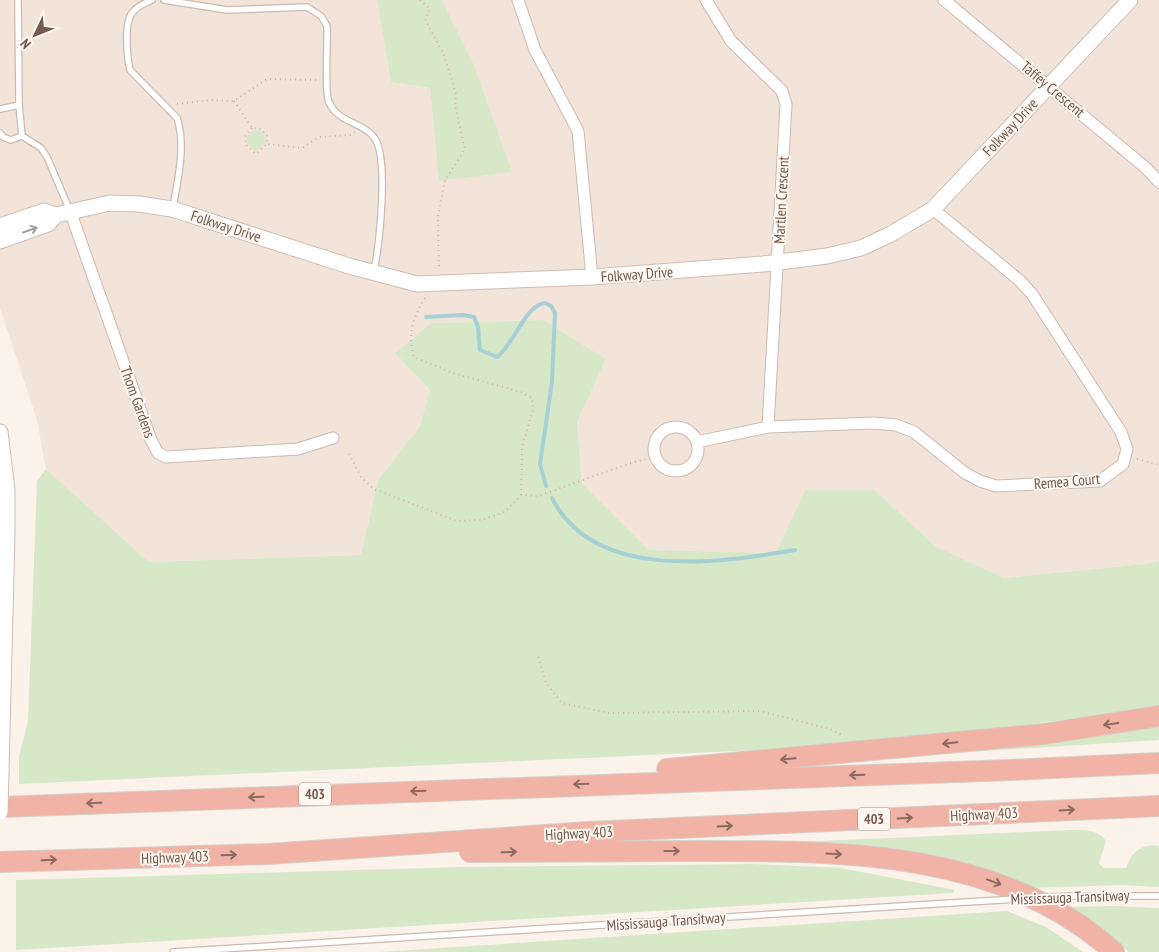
<svg xmlns="http://www.w3.org/2000/svg" width="1159" height="952" font-family="'PT Sans Narrow',sans-serif">
  <style>
    .residential { fill: #f2e4d8 }
    .green { fill: #d7e8c8 }
    .lines { fill: none; stroke-linecap: round; stroke-linejoin: round }
    .stream { stroke: #a6d0d4; stroke-width: 4 }
    .lane-casing { stroke: #ccbaaf; stroke-width: 8 }
    .street-casing { stroke: #ccbaaf; stroke-width: 13 }
    .secondary-casing { stroke: #d1bcb0; stroke-width: 17 }
    .highway-casing { stroke: #d5cdca; stroke-width: 22 }
    .path { stroke: #d3b4a5; stroke-width: 2; stroke-dasharray: 1 4; stroke-linecap: butt }
    .lane { stroke: #fff; stroke-width: 5.5 }
    .street { stroke: #fff; stroke-width: 11 }
    .secondary { stroke: #fff; stroke-width: 15 }
    .highway { stroke: #f0b3a5; stroke-width: 20 }
    .lane-bridge-casing { stroke: #ccbaaf; stroke-width: 8; stroke-linecap: butt }
    .secondary-bridge-casing { stroke: #d1bcb0; stroke-width: 17; stroke-linecap: butt }
    .lane-bridge { stroke: #fff; stroke-width: 5.5 }
    .secondary-bridge { stroke: #fff; stroke-width: 15 }
    .oneway { stroke: #ab9b95 }
    .oneway2 { stroke: #8c6b5f }
    .labels { text-anchor: middle; dominant-baseline: central; stroke-width: 4; stroke-linejoin: round; paint-order: stroke }
    .shield { fill: #fef7ef; stroke: #9d887e; stroke-width: 1 }
    .shield-label { font-size: 14px; font-weight: bold; fill: #73594e }
    .street-label { font-size: 15px; fill: #73594e; stroke: #fef7ef }
  </style>
  <rect width="100%" height="100%" fill="#fbf2e9"/>
  <path class="residential" d="M0 0H377L391 82 430 88 439 180 473 63 442 0H1159V561L1145 564 1004 578 935 546 875 490H805L776 553 649 550 582 485 577 422 606 359 543 320 431 323 395 353 430 390 420 426 378 480 361 555 149 562 46 469 37 420 0 308Z"/>
  <path class="green" d="M377 0H442L473 63 512 172 439 181 430 88 391 82Z
    M253 130H260L265 136 266 143 256 152 247 143V136Z
    M543 320 606 359 577 422 582 484 649 550 776 553 805 490H875L935 546 1004 578 1145 564 1159 561V708L951 734 803 748 19 784V756L28 721 37 481 46 469 149 562 361 555 378 480 420 426 430 390 395 353 431 323Z
    M1159 722V740L950 753V749Z
    M1071 830C1084 830 1098 829 1106 841L1099 863 1103 868H1126C1131 852 1142 843 1159 846V887L1123 885 1030 888 996 873 929 855 799 842Z
    M754 864 841 868 955 890 953 893 16 950V880L461 867Z
    M1113 906 1159 908V952H1129L1100 928 1068 907Z
    M1007 911 1046 927 1083 952H379Z"/>
  <g class="lines">
    <path class="stream" d="M426 317 463 315 474 317 478 327 480 350 497 357C513 346 525 305 545 303L551 306 555 313 552 382 540 464 546 486
      M552 498C594 582 719 563 795 550"/>
    <defs>
      <path id="lane" d="M18 0 19 105 22 136
        M152 0C145 3 137 6 132 13 124 23 127 57 130 70L177 118C186 144 178 180 173 207
        M164 0 227 10 307 7 321 16 327 26C328 42 324 91 329 102 338 123 360 121 373 136 390 154 379 246 374 271
        M0 109 19 105
        M0 133 3 137 11 140 22 136
        M22 136 41 148 47 157 70 211
        M1069 896H1159
        M173 952 950 903"/>
      <path id="street" d="M518 0 535 50 578 131 592 277
        M706 0 731 41 782 91 786 104 768 427
        M944 0 1146 168 1159 182
        M70 211 151 440 158 453 166 457 298 449 333 438
        M654 449a22 22 0 1 1 44 0a22 22 0 1 1-44 0Z
        M697 442 768 427 874 423 896 425 914 432 965 473 980 481 996 486 1100 481 1123 464 1127 449 1121 432 1032 294 1019 280 933 209"/>
      <path id="secondary" d="M0 226 44 211 56 215
        M0 241 48 224 56 215 110 203 139 204 172 209 349 266 417 284 592 277 763 264 827 256 861 248 891 234 933 209 1130 0
        M0 432 7 490V534L1 771"/>
      <path id="highway" d="M667 769 1044 734 1159 716
        M0 807 1010 770 1159 763
        M470 852C547 852 624 851 701 851 843 851 1002 850 1114 952
        M0 862 268 854 589 832 1159 806"/>
    </defs>
    <use href="#lane" class="lane-casing"/>
    <use href="#street" class="street-casing"/>
    <use href="#secondary" class="secondary-casing"/>
    <use href="#highway" class="highway-casing"/>
    <path class="path" d="M420 0 430 9 425 19 444 55 456 94 455 106 465 149 445 180 438 217 439 269
      M234 101 252 128 261 129 267 136V144L302 148 319 137 350 135 355 132
      M177 104 210 100 234 101 267 79 318 80
      M252 128 245 137 246 145 256 154 267 144
      M425 298C413 317 407 335 414 357L453 373 521 392 532 398 533 409 522 447 521 495
      M349 454 361 477 374 489 457 521 481 520 505 512 521 495 538 496 631 463 655 457
      M1137 459 1159 465
      M538 657 546 683 562 703 609 713 760 711 830 729 844 736"/>
    <use href="#lane" class="lane"/>
    <use href="#street" class="street"/>
    <use href="#secondary" class="secondary"/>
    <use href="#highway" class="highway"/>
    <defs>
      <path id="lane-bridge" d="M950 903 1069 896"/>
      <path id="secondary-bridge" d="M0 812 1 771"/>
    </defs>
    <use href="#lane-bridge" class="lane-bridge-casing"/>
    <use href="#secondary-bridge" class="secondary-bridge-casing"/>
    <use href="#lane-bridge" class="lane-bridge"/>
    <use href="#secondary-bridge" class="secondary-bridge"/>
  </g>
  <defs><path id="oneway-shaft" d="M-6 0H5M1.5-3L5.5 0L1.5 3" fill="none" stroke-width="1.6" stroke-linecap="round" stroke-linejoin="round" transform="scale(1.25)"/></defs>
  <use class="oneway" href="#oneway-shaft" transform="translate(30 230) rotate(-19)"/>
  <g class="oneway2">
    <use href="#oneway-shaft" transform="translate(1111 724) rotate(172)"/>
    <use href="#oneway-shaft" transform="translate(950 743) rotate(174)"/>
    <use href="#oneway-shaft" transform="translate(788 759) rotate(175)"/>
    <use href="#oneway-shaft" transform="translate(857 775) rotate(178)"/>
    <use href="#oneway-shaft" transform="translate(581 784) rotate(178)"/>
    <use href="#oneway-shaft" transform="translate(418 791) rotate(178)"/>
    <use href="#oneway-shaft" transform="translate(256 797) rotate(178)"/>
    <use href="#oneway-shaft" transform="translate(94 803) rotate(178)"/>
    <use href="#oneway-shaft" transform="translate(1067 810) rotate(-3)"/>
    <use href="#oneway-shaft" transform="translate(905 818) rotate(-3)"/>
    <use href="#oneway-shaft" transform="translate(725 826) rotate(-3)"/>
    <use href="#oneway-shaft" transform="translate(672 851)"/>
    <use href="#oneway-shaft" transform="translate(509 852) rotate(-1)"/>
    <use href="#oneway-shaft" transform="translate(834 854) rotate(3)"/>
    <use href="#oneway-shaft" transform="translate(229 855) rotate(-2)"/>
    <use href="#oneway-shaft" transform="translate(49 860) rotate(-2)"/>
    <use href="#oneway-shaft" transform="translate(994 882) rotate(20)"/>
  </g>
  <g class="labels">
    <g class="shield">
      <rect x="299" y="782.5" width="32" height="23" rx="4"/>
      <rect x="858" y="807.5" width="32" height="23" rx="4"/>
    </g>
    <g class="shield-label">
      <text x="315" y="794">403</text>
      <text x="874" y="819">403</text>
    </g>
    <g class="street-label">
      <text transform="translate(1053 89) rotate(40)">Taffey Crescent</text>
      <text transform="translate(1010 127) rotate(-47)">Folkway Drive</text>
      <text transform="translate(781 200) rotate(-87)">Martlen Crescent</text>
      <text transform="translate(226 226) rotate(18)">Folkway Drive</text>
      <text transform="translate(637 274) rotate(-4)">Folkway Drive</text>
      <text transform="translate(138 402) rotate(70)">Thom Gardens</text>
      <text transform="translate(1067 481) rotate(-5)">Remea Court</text>
      <text transform="translate(984 814) rotate(-3)">Highway 403</text>
      <text transform="translate(579 833) rotate(-3)">Highway 403</text>
      <text transform="translate(175 857) rotate(-2)">Highway 403</text>
      <text transform="translate(1070 897) rotate(-2)">Mississauga Transitway</text>
      <text transform="translate(666 921) rotate(-4)">Mississauga Transitway</text>
    </g>
  </g>
  <g transform="translate(35 35) rotate(227)" stroke="#fef7ef" stroke-width="4" paint-order="stroke">
  <path d="M0-4L9 19L0 12L-9 19Z" fill="#73594e"/>
  <text y="-8" font-size="14" font-weight="bold" text-anchor="middle" fill="#73594e">N</text>
  </g>
</svg>
